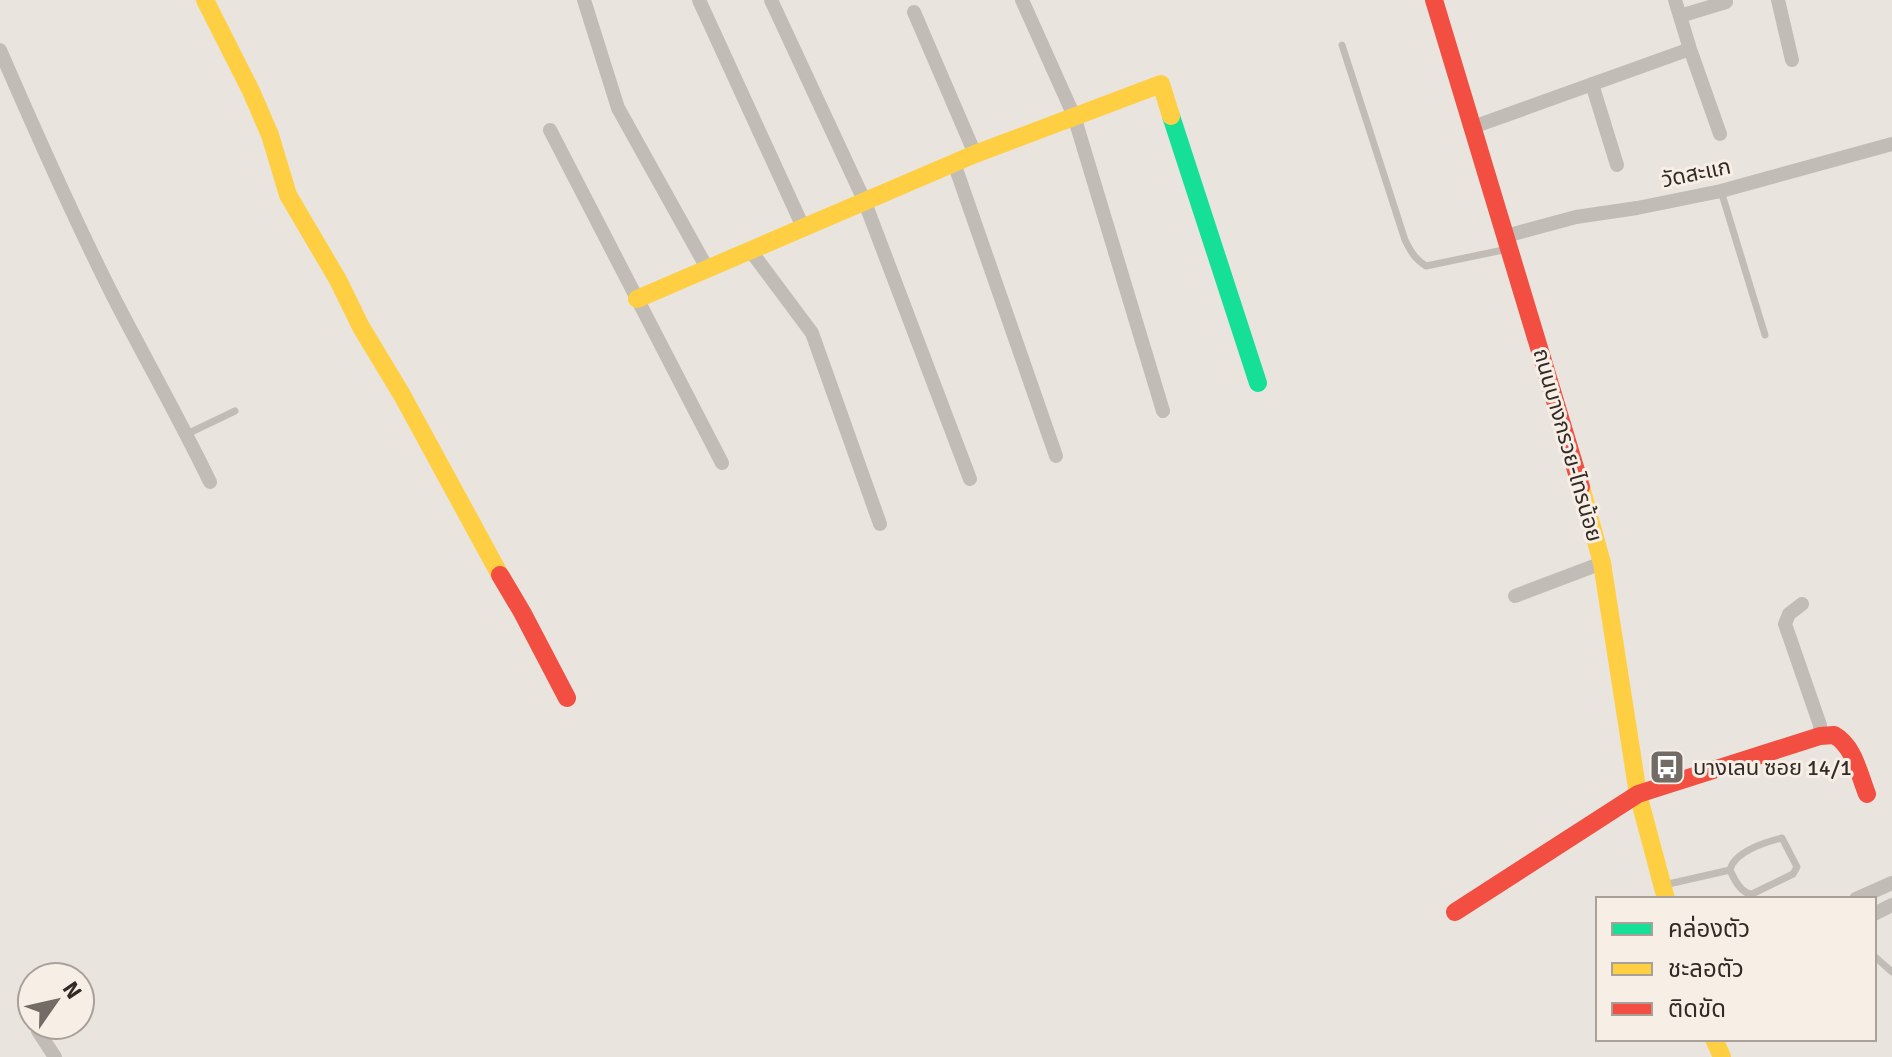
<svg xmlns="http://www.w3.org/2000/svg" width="1892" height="1057" font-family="Signika,'Noto Sans Thai',sans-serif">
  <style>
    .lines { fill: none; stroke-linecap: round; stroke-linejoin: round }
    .lane { stroke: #c2bcb7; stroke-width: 7 }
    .street { stroke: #c2bcb7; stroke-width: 14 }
    .fast { stroke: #16e098; stroke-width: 18 }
    .slow { stroke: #ffcf43; stroke-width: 18 }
    .jam { stroke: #f24e42; stroke-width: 18 }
    .labels { text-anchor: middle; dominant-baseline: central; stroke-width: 6; stroke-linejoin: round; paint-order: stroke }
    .street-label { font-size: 22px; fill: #322a26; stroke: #f7eee5 }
    .poi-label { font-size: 22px; fill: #322a26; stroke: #f7eee5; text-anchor: start }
  </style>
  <rect width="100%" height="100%" fill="#e9e4de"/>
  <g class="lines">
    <path class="lane" d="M1342 45 1405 240C1411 252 1415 259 1426 266L1508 249
      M1721 191 1765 335
      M187 434 235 411
      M1664 885 1730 870C1734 879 1741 894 1752 894L1793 874 1797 867 1782 838C1765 842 1734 852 1730 870
      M1874 956 1892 972"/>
    <path class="street" d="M584 0 618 108 707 268
      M699 0 803 227
      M771 0 864 200 970 479
      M1022 0 1074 116 1163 411
      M1675 0 1690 49 1720 134
      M1778 0 1792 60
      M914 12 975 154
      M1680 16 1726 2
      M0 50C36 133 73 217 114 298 146 360 180 420 210 482
      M1592 84 1617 165
      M1473 127 1690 49
      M550 130 722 463
      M954 163 1056 456
      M1506 236 1576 217 1637 208 1721 191 1892 144
      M750 250 812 333 880 524
      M1515 596 1602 563
      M1802 604 1789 614 1785 624 1820 725V736
      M1856 899 1892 883
      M1874 914 1892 905
      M38 1031 55 1057"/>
    <path class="fast" d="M1171 116 1258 383"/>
    <path class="slow" d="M205 0 251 91 270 135 288 195 338 280 361 327 402 395 500 575
      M637 299 975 154 1161 84 1171 116
      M1581 487 1602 563 1638 794 1666 899
      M1714 1039 1722 1057"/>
    <path class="jam" d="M1434 0 1581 487
      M500 575 522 612 567 698
      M1455 912 1638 794 1820 736 1834 735C1854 746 1859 774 1867 794"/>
  </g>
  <defs>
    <symbol id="bus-square" viewBox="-11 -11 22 22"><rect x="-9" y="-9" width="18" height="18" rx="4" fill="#726b66" stroke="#f7eee5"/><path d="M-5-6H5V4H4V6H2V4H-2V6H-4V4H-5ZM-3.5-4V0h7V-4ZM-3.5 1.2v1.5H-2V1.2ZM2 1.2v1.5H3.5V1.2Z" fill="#fff"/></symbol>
  </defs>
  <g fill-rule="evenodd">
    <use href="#bus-square" x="1647" y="747" width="40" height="40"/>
  </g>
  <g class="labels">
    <g class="street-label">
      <text transform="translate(1696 173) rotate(-12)">วัดสะแก</text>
      <text transform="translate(1568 445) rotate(74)">ถนนบางกรวย-ไทรน้อย</text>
    </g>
    <g class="poi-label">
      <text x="1693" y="767">บางเลน ซอย 14/1</text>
    </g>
  </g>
  <rect x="1596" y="897" width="280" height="144" fill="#f7eee5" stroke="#a8a099" stroke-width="2"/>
  <rect x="1612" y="923" width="40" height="12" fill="#16e098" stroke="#a8a099" stroke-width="2"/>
  <text x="1668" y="937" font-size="24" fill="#322a26">คล่องตัว</text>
  <rect x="1612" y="963" width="40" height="12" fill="#ffcf43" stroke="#a8a099" stroke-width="2"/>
  <text x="1668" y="977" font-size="24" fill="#322a26">ชะลอตัว</text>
  <rect x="1612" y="1003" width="40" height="12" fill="#f24e42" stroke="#a8a099" stroke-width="2"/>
  <text x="1668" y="1017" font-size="24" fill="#322a26">ติดขัด</text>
  <g transform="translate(56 1001) rotate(56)"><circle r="38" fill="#f7eee5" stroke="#a8a099" stroke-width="2"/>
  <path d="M0-6L14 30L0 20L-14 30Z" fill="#726b66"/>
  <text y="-12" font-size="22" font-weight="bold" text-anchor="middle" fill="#322a26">N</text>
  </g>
</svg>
